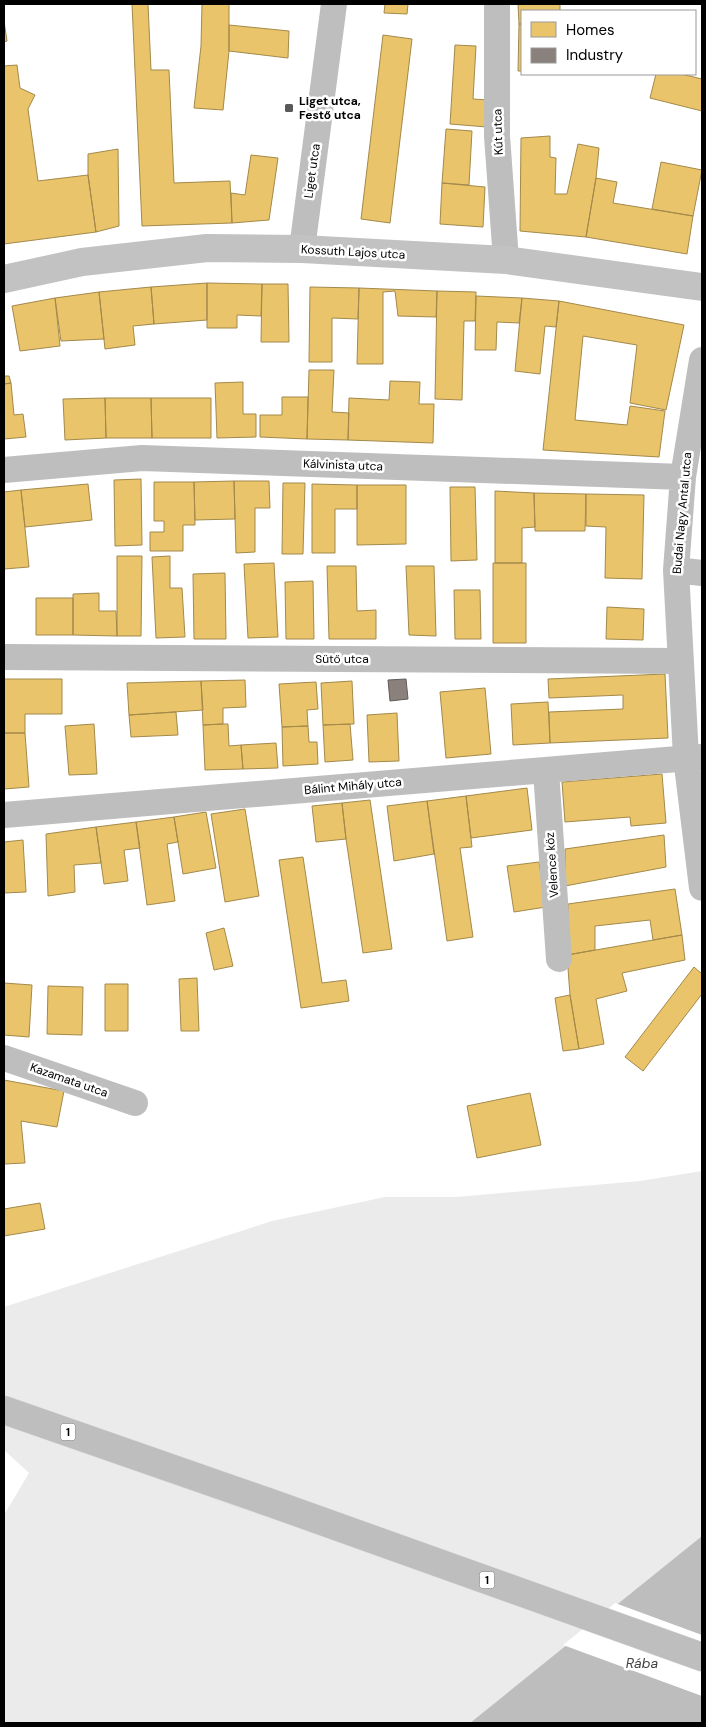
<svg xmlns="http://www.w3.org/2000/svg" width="706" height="1727" font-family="'DM Sans',sans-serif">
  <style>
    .green { fill: #ebebeb }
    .water { fill: #bdbdbd }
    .pier { fill: #fff }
    .homes { fill: #e9c46a; stroke: #a3894a }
    .industry { fill: #8a817c; stroke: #615a57 }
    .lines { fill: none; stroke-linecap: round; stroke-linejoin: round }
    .primary-casing { stroke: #dbdbdb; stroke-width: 29 }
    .street { stroke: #bebebe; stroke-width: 26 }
    .secondary { stroke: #c2c2c2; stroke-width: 28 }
    .primary { stroke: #bebebe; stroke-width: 28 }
    .poi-dot { fill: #595959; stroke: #fff; stroke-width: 2 }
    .labels { text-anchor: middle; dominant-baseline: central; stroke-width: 5; stroke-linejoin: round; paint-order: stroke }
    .shield { fill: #fff; stroke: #4c4c4c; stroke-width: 1 }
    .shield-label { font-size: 11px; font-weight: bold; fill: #000 }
    .poi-label { font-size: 12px; font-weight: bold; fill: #000; stroke: #fff; text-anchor: start }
    .street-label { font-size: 12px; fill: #000; stroke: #fff }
    .water-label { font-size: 14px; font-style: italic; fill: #424242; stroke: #fff }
  </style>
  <rect width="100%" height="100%" fill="#fff"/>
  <path class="green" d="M702 1171V1536L470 1723H4V1515L29 1473 4 1450V1307L272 1221 385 1197H456L640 1181Z"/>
  <path class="water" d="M702 1536V1723H470Z"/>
  <path class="pier" d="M615 1603 702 1635V1696L563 1645Z"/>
  <path class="homes" d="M132 4H148L151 70H169L174 183 230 181 232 223 142 226Z
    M202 4H229V51L223 110 194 108 201 46Z
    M385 4H408L407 14 384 13Z
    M518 4H560V11H522V24H519Z
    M4 21 7 41 4 42Z
    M519 24H522V71H518Z
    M229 25 289 31 288 58 229 51Z
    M383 35 412 39 390 223 361 219Z
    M455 45 476 46 473 99 488 100 487 127 450 124Z
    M17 65 20 88 35 95 28 109 38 181 88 175 96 232 4 244V66Z
    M656 74H681L702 79V111L650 98Z
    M446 129 472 131 469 185 442 183Z
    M550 136V157L556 158 555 194H567L578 144 599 148 596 178 586 237 520 231 521 138Z
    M118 149 119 226 96 232 88 175V154Z
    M251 155 278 158 269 220 232 223 231 193 245 195Z
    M661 162 702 170 693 216 652 209Z
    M596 178 617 182 613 203 693 216 687 254 586 237Z
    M442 183 485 187 483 227 440 224Z
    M207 283 262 284 261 316 237 315V328H207Z
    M207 283V320L154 324 151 287Z
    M262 284H288L289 342H261Z
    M151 287 154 324 133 326 135 345 105 349 99 292Z
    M310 287 359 288 358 319 332 318V362H309Z
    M359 288 437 291 436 317 398 316 395 291 383 292V364H357Z
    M437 291 476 292 475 321H464L462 400 435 399Z
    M99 292 104 339 61 341 55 298Z
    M476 296 522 298 519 323 497 322 496 350H475Z
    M55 298 60 346 20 351 12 306Z
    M522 298 559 301 556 327 545 326 540 374 515 371Z
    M559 301 684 325 666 410 630 403 637 345 583 336 575 420 627 425 630 406 665 411 659 457 543 450Z
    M309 370H334L332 412 349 413 348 440 307 439Z
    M4 376H9L11 383 4 384Z
    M390 381 420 382 419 404H434L433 443 348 440 349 398 389 400Z
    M243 382V414H256V437L217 438 215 383Z
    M11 383 14 415 23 414 26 437 4 439V384Z
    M282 397H308L307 439 260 437V415H282Z
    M105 398 106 438 65 440 63 399Z
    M105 398H151L152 438H106Z
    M151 398H211V438H152Z
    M141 479 142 545 115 546 114 480Z
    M234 481 235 519 195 520 194 482Z
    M234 481H269L270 508H255V552L236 553Z
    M154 482H194L195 525H183V551H150V532H164V521H154Z
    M283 483H305L303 554H282Z
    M88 484 92 520 25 527 21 490Z
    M312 484 357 485V509H335V553H312Z
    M357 485H406V544L357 545Z
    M450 487H475L477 560 451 561Z
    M21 490 29 567 4 569V492Z
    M495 491 534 493 535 527 522 528V563H495Z
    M534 493 586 494 585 531H535Z
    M586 494 644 495 642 579 605 578 606 527 586 526Z
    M117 556H142L141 636H117Z
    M170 556V588H182L185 637 156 638 152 557Z
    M274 563 278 637 248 638 244 564Z
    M493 563H526V643H493Z
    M327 566H356L357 611 376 610V639H329Z
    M406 566H434L436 636 409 635Z
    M225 573 226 639H194L193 574Z
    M313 581 314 639H286L285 582Z
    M454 590H480L481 639H455Z
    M99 593V611H116L117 636 73 635V594Z
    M36 598H73V635H36Z
    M607 607 644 609 643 640 606 639Z
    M665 674 668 738 550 743 549 712 623 709V695L549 698 548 679Z
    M4 679H62V714H25V733H4Z
    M245 680 246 707 223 708V724L203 725 201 681Z
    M201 681 203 710 129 715 127 683Z
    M352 681 354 724 323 725 321 683Z
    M316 682 318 709 307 710 308 726 282 727 279 684Z
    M485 688 491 754 446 758 440 692Z
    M548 702 550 743 513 745 511 704Z
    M176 712 178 735 131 737 129 715Z
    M397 713 399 761 369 762 367 715Z
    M94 724 97 774 69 775 65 726Z
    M223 724H228L229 746 241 745 243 769 205 770 203 725Z
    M350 724 353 760 325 762 323 725Z
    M308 726 309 742H317L318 764 283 766 282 727Z
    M4 733H25L29 787 4 789Z
    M276 743 278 768 243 769 241 745Z
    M662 774 666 823 631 826 630 817 565 822 562 782Z
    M527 788 532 830 471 838 466 796Z
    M466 796 472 847 460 848 473 937 447 941 427 801Z
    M370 800 392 949 363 953 346 839 342 803Z
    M427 801 434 854 394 861 387 806Z
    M342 803 346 839 316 842 312 806Z
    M245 809 259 896 225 902 211 814Z
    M206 812 216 868 183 874 174 817Z
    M174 817 178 842 167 844 175 901 147 905 136 822Z
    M136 822 140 848 124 850 128 881 104 884 96 827Z
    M96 827 101 863 74 865 75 892 48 896 46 834Z
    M664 835 666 867 565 886V849Z
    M23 840 26 892 4 893V842Z
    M303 857 322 983 346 980 349 1001 301 1008 279 860Z
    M539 862 546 907 514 912 507 866Z
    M675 889 682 935 653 940 650 920 595 926V950L567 955 568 904Z
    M224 928 233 966 214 970 206 933Z
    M682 935 685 960 622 973 627 991 596 999 604 1044 579 1049 570 995 567 955Z
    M694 967 702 974V994L643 1071 625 1057Z
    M197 978 199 1031H181L179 979Z
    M4 983 32 985 29 1037 4 1035Z
    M105 984H128V1031H105Z
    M48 986 83 987 82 1035 47 1034Z
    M570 995 579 1049 563 1051 555 998Z
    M4 1080 64 1091 57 1127 21 1121 25 1163 4 1164Z
    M530 1093 541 1145 477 1158 467 1106Z
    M40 1203 45 1229 4 1236V1209Z"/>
  <path class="industry" d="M406 679 408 699 390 701 388 680Z"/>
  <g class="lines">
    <defs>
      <path id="primary" d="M4 1410 271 1503 702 1657"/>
    </defs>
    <use href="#primary" class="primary-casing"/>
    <path class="street" d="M497 4V136L506 260
      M302 249 334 4
      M702 360 683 477 676 570 686 757 702 888
      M4 470 142 458 683 477
      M676 570 702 573
      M4 657 681 661
      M546 771 559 959
      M4 815 702 757
      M4 1058 135 1103"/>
    <path class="secondary" d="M4 279 82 262 207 248 302 249 506 260 702 287"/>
    <use href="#primary" class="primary"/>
  </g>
  <rect class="poi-dot" x="284" y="103" width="10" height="10" rx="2.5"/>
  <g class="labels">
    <g class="shield">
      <rect x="60.5" y="1423.5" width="15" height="17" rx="4"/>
      <rect x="479.5" y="1571.5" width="15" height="17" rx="4"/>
    </g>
    <g class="shield-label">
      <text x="68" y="1432">1</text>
      <text x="487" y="1580">1</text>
    </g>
    <g class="poi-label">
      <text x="299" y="101">Liget utca,<tspan x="299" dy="14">Festő utca</tspan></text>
    </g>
    <g class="street-label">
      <text transform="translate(498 132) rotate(-92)">Kút utca</text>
      <text transform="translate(312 171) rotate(-82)">Liget utca</text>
      <text transform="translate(353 252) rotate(3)">Kossuth Lajos utca</text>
      <text transform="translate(343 465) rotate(2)">Kálvinista utca</text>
      <text transform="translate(682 513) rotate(-85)">Budai Nagy Antal utca</text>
      <text x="342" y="659">Sütő utca</text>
      <text transform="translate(353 786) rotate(-5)">Bálint Mihály utca</text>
      <text transform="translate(552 865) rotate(-94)">Velence köz</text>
      <text transform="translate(69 1080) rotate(19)">Kazamata utca</text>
    </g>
    <g class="water-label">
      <text x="642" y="1663">Rába</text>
    </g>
  </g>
  <rect width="706" height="1727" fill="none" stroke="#000000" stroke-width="10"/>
  <rect x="521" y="10" width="175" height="65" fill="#ffffff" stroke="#999999"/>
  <rect x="531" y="22" width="25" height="15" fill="#e9c46a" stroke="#999999"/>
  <text x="566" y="35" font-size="15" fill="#000000">Homes</text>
  <rect x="531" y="48" width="25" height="15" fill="#8a817c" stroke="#999999"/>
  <text x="566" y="60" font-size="15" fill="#000000">Industry</text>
</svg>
